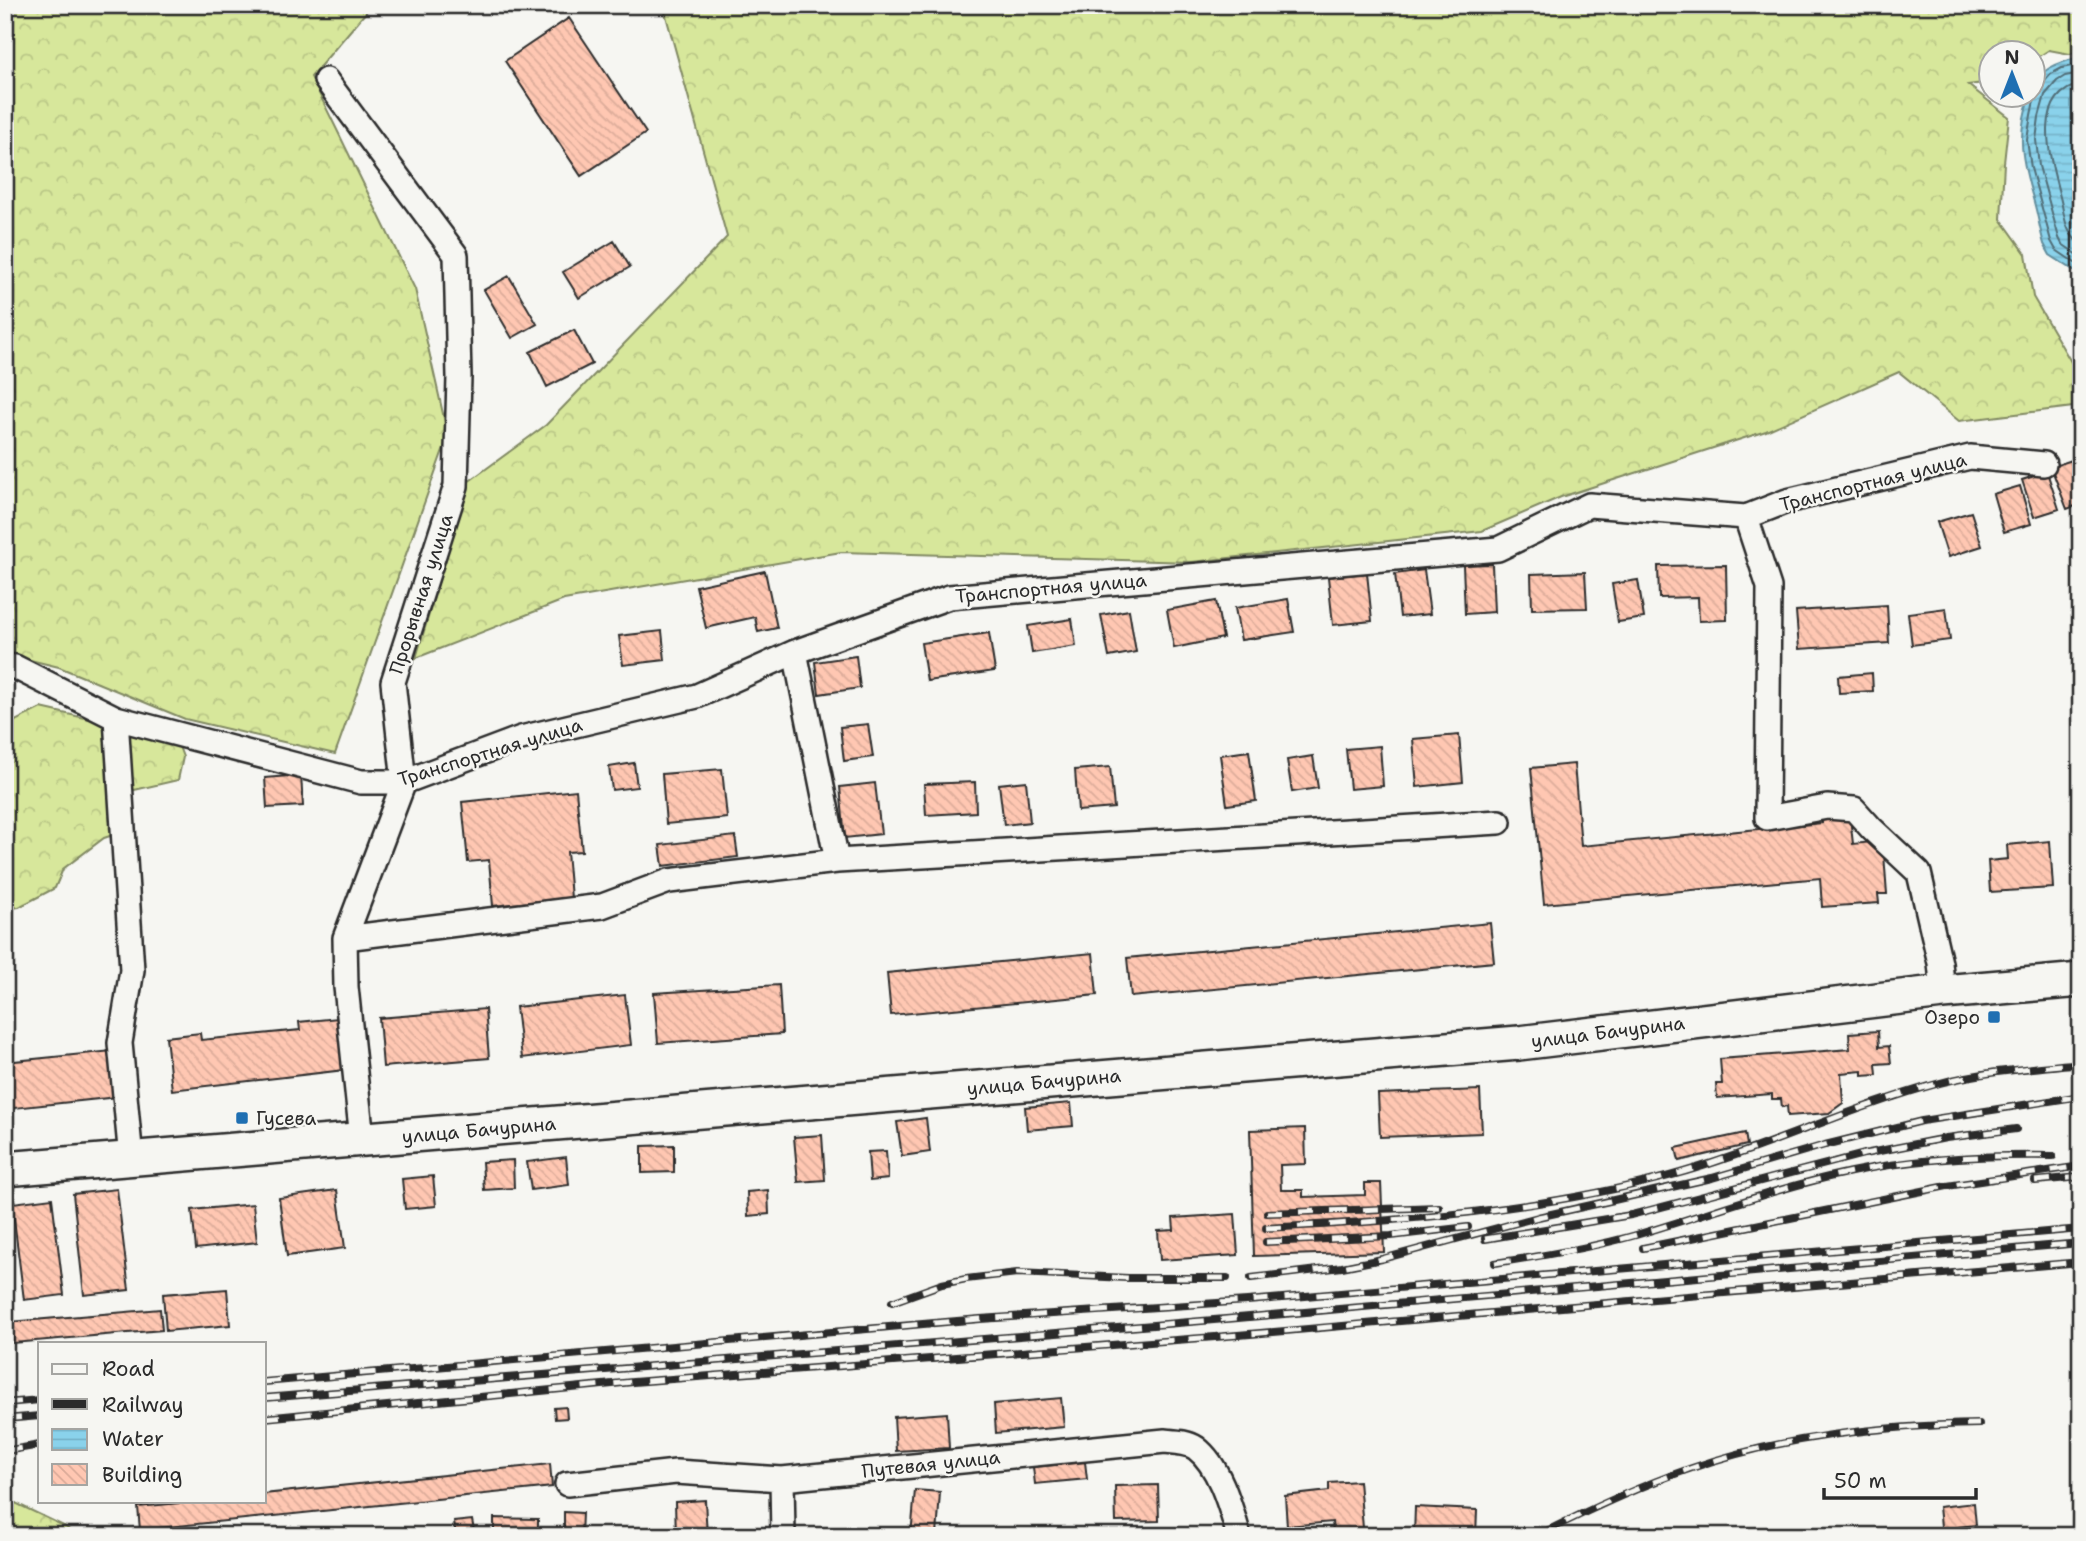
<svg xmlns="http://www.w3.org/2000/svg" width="2086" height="1541" font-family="'Shantell Sans',sans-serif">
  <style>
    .forest { fill: url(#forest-crowns); stroke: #818963; stroke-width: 2 }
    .water { fill: url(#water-rules); stroke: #648f9e; stroke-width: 2 }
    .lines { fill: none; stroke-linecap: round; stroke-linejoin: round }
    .shore { stroke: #516e78; stroke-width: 2 }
    .building { fill: url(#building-back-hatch); stroke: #2b2b2b; stroke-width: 2 }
    .street-casing { stroke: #2b2b2b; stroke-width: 28 }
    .secondary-casing { stroke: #2b2b2b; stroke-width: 38 }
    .street { stroke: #f6f6f2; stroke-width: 23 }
    .secondary { stroke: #f6f6f2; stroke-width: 33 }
    .rail-casing { stroke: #2b2b2b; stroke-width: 8 }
    .rail { stroke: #f6f6f2; stroke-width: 5; stroke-dasharray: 16; stroke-linecap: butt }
    .poi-dot { fill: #1f6fb2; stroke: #f6f6f2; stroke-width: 2.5 }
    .labels { text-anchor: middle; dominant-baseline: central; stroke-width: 5; stroke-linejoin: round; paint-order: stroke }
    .street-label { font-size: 19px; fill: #2b2b2b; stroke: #f6f6f2 }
    .poi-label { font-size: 19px; fill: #2b2b2b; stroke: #f6f6f2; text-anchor: end }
  </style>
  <defs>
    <pattern id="forest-crowns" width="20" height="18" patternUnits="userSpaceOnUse" patternTransform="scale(1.75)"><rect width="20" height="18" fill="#d7e79b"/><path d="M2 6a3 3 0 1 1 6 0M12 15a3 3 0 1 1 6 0" fill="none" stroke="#b9c686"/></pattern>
    <pattern id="water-rules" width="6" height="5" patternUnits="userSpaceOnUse" patternTransform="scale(1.75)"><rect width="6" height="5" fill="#8ad2eb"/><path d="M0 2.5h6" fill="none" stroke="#77b4ca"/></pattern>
    <pattern id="building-back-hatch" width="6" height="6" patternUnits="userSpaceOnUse" patternTransform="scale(1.75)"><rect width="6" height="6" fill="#ffc7b2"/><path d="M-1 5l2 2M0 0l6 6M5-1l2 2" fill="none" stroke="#dbab99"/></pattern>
  </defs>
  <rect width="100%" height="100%" fill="#f6f6f2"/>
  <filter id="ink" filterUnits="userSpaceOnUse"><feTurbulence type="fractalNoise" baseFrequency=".0143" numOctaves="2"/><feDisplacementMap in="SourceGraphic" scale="14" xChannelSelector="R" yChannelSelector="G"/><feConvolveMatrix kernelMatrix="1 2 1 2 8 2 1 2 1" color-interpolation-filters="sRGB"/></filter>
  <g filter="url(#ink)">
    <path class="forest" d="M5 5H372L311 77 415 289 448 436 335 754 185 719 59 667 5 654Z
      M663 5H2081V51L2070 54 2049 50 2040 56 2034 65V52H1992L1991 82 1968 85 2009 117 2004 163 2001 219 2026 254 2033 297 2081 379V406L1959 421 1899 372 1766 431 1561 497 1482 531 1192 562 841 552 564 600 416 658 468 482 546 425 727 237Z
      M41 708 107 723 116 834 104 838 63 869 55 888 19 907 5 909V726Z
      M123 728 178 744 183 757 178 780 130 791Z
      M5 1498 66 1527 76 1536H5Z"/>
    <path class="water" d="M2081 57V275L2050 255 2044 244C2040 230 2038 216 2034 202 2022 161 2016 136 2030 95L2034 94C2034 69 2060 62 2081 57Z"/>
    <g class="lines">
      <path class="shore" d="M2081 64 2062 68 2051 74 2036 91 2031 115 2027 140 2031 168 2051 241 2056 250 2081 267
        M2081 73 2065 76 2057 81 2045 95 2039 117 2036 140 2039 166 2059 238 2062 244 2081 257
        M2081 84C2030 95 2051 162 2060 197 2065 215 2064 233 2081 244"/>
    </g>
    <path class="building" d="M569 18 646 133 581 176 505 61Z
      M614 241 630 267 579 298 563 272Z
      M509 276 537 324 512 338 484 290Z
      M574 330 592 364 547 387 530 352Z
      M2081 457V504L2067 509 2051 467Z
      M2047 472 2059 509 2034 517 2022 480Z
      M2020 486 2031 524 2004 532 1993 494Z
      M1971 512 1982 546 1948 557 1937 522Z
      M1492 564 1494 612 1465 614 1463 565Z
      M1726 565 1727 620 1699 621 1698 597 1659 598 1658 566Z
      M1424 570 1430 614 1400 617 1395 574Z
      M765 571 777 628 758 632 755 617 706 628 696 586Z
      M1585 572 1587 608 1532 609 1531 574Z
      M1367 573 1372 621 1333 625 1328 577Z
      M1638 580 1644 618 1618 622 1612 584Z
      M1288 599 1294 632 1241 640 1235 608Z
      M1216 601 1223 638 1174 648 1167 610Z
      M1887 605 1889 643 1799 649 1796 611Z
      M1946 608 1950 640 1912 645 1908 613Z
      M1129 610 1136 652 1109 657 1101 615Z
      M1072 619 1076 646 1032 653 1028 626Z
      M662 631 665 660 623 665 619 636Z
      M989 633 995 671 927 681 921 643Z
      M856 656 860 688 819 694 815 662Z
      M1872 673 1873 691 1839 693 1838 676Z
      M868 724 873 757 844 761 840 727Z
      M1459 735 1463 782 1417 787 1413 739Z
      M1380 746 1383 786 1350 789 1346 749Z
      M1249 751 1256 801 1227 805 1220 755Z
      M1313 756 1318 788 1292 792 1287 760Z
      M634 763 637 787 612 790 609 767Z
      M1574 764 1581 846 1822 823V820L1850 817 1853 844 1883 841 1887 894H1878L1879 903 1822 907 1820 878 1544 904 1531 768Z
      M1110 767 1114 808 1078 811 1075 770Z
      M722 769 727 818 666 824 662 774Z
      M301 775 303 806 267 808 265 778Z
      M1026 781 1030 822 1004 825 999 784Z
      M975 782 976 812 926 815 924 784Z
      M875 783 881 834 845 838 840 787Z
      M576 790 582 851 567 852 571 898 493 906 489 860 468 862 462 802Z
      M735 836 738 857 663 866 660 845Z
      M2050 841 2053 888 1990 892 1988 861 2008 859 2007 845Z
      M1490 923 1494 962 1131 997 1127 958Z
      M1093 953 1097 995 891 1015 887 973Z
      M779 985 782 1034 658 1043 654 993Z
      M625 995 631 1045 522 1058 516 1007Z
      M485 1009 489 1058 383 1067 379 1018Z
      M338 1018 344 1070 172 1090 166 1037 200 1033 201 1040 300 1030 299 1022Z
      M1878 1031 1879 1047 1889 1046 1891 1063 1876 1064 1877 1075 1862 1076V1071L1841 1073 1843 1103 1829 1113 1788 1116 1787 1106 1782 1107 1781 1099H1772V1094L1717 1098 1716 1084H1722L1720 1059 1850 1049 1849 1033Z
      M112 1051 117 1097 5 1109V1062Z
      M1480 1090 1482 1133 1380 1137 1378 1094Z
      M1071 1103 1073 1126 1027 1130 1025 1107Z
      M926 1118 930 1152 902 1156 897 1122Z
      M1305 1128 1306 1164 1280 1165 1281 1190H1303V1197L1365 1195V1183H1381L1384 1252 1254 1256 1250 1130Z
      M1745 1133 1747 1145 1679 1161 1676 1148Z
      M822 1135 825 1180 798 1182 794 1137Z
      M674 1145V1172L642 1173V1146Z
      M886 1151 888 1179 870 1181 868 1152Z
      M566 1157 569 1185 531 1190 527 1162Z
      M513 1160 514 1188 484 1190 482 1162Z
      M433 1176 436 1206 405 1209 402 1179Z
      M117 1189 129 1290 84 1295 73 1194Z
      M337 1190 345 1248 287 1256 279 1198Z
      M768 1190 769 1214 748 1216 747 1192Z
      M52 1198 64 1295 24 1300 12 1203Z
      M253 1204 257 1242 196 1249 192 1210Z
      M1235 1214 1238 1255 1160 1260 1158 1231 1174 1230 1173 1218Z
      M227 1289 230 1325 166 1331 163 1294Z
      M160 1309 162 1330 13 1343 11 1322Z
      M1061 1398 1064 1427 996 1433 994 1404Z
      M566 1407 567 1418 555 1419 554 1408Z
      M947 1413 949 1448 896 1451 894 1417Z
      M1085 1462 1087 1479 1035 1484 1033 1467Z
      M550 1464 552 1487 140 1530 138 1507 201 1501H264V1494Z
      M1359 1481 1363 1528 1333 1531 1332 1522 1287 1526 1285 1496 1329 1491V1483Z
      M1158 1485 1159 1521 1116 1522 1115 1486Z
      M915 1490 940 1492 937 1536H911Z
      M705 1500 707 1536H676L675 1502Z
      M1974 1503 1976 1525 1959 1527 1960 1536H1942L1939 1507Z
      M1415 1507 1477 1510 1476 1536H1414Z
      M564 1512 582 1513 581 1536H564Z
      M494 1518 538 1519V1536H494Z
      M472 1520 475 1536H456L454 1522Z"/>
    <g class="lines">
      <defs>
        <path id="street" d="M326 80 456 255 459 377 456 486 393 682 404 782 345 938 346 987 362 1139
          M1746 517 1769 587 1767 818 1827 807 1854 809 1872 829 1919 873 1940 963 1943 992
          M795 652 837 861
          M5 666 15 667 116 718 361 782H404L521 738 697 696 795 652 949 597 1498 549 1589 505 1746 517 1787 501 1970 457 2044 464
          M116 718 132 970 120 1043 131 1159
          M345 938 602 906 669 881 837 861 1499 822
          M782 1479 783 1536
          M567 1484 676 1472 782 1479 1165 1441C1175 1442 1187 1442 1196 1448 1220 1466 1231 1509 1239 1536"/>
        <path id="secondary" d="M5 1169 1519 1043 1943 992 2081 980"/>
      </defs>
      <use href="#street" class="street-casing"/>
      <use href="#secondary" class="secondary-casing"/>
      <use href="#street" class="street"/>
      <use href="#secondary" class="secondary"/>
      <defs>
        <path id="rail" d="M2035 1181 2081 1177
          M1267 1213 1439 1207
          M1266 1228C1401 1221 1538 1211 1669 1176 1761 1151 1847 1108 1940 1083 1986 1071 2034 1068 2081 1063
          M1485 1239 1631 1215 1864 1154 1946 1138 2016 1129
          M1266 1242 1391 1236 1468 1227
          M1643 1248 1947 1186 2081 1166
          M1495 1263C1542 1256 1590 1248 1636 1235 1708 1214 1778 1187 1851 1172 1918 1158 1985 1155 2053 1156
          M1251 1278 1342 1267 1382 1259 1538 1217 1712 1178 1825 1145 1922 1121 2081 1096
          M892 1302 942 1284 966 1279 1017 1273 1128 1278H1227
          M264 1382 980 1319 1247 1301 2081 1229
          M264 1398 1238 1318 2081 1243
          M5 1403 40 1400
          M264 1418 633 1382 1215 1337 2081 1262
          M5 1419 40 1416
          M5 1451 40 1445
          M1537 1536C1586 1511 1637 1487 1689 1469 1782 1436 1881 1426 1979 1424"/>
      </defs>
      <use href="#rail" class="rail-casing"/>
      <use href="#rail" class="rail"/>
    </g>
  </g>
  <g class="poi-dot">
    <rect x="1987" y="1010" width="14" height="14" rx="3.5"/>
    <rect x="235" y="1111" width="14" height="14" rx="3.5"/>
  </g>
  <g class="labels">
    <g class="street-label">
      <text transform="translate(1873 482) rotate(-14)">Транспортная улица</text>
      <text transform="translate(1051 588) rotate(-5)">Транспортная улица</text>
      <text transform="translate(421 594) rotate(-72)">Прорывная улица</text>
      <text transform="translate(490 752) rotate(-17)">Транспортная улица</text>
      <text transform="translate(1608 1032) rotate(-7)">улица Бачурина</text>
      <text transform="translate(1044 1082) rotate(-5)">улица Бачурина</text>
      <text transform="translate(479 1130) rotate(-5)">улица Бачурина</text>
      <text transform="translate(931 1464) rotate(-6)">Путевая улица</text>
    </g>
    <g class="poi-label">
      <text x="1980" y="1017">Озеро</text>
      <text x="256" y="1118" text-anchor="start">Гусева</text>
    </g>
  </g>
  <rect width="2086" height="1541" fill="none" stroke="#f6f6f2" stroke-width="28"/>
  <rect x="14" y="14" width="2058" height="1513" fill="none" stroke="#2b2b2b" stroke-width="2.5" filter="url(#ink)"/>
  <rect x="38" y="1342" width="228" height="161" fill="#f6f6f2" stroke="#a5a5a2" stroke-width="2"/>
  <rect x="52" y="1364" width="35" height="10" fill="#f6f6f2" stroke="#a5a5a2" stroke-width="2"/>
  <text x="102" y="1376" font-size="21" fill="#2b2b2b">Road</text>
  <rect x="52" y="1399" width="35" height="10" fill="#2b2b2b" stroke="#a5a5a2" stroke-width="2"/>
  <text x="102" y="1412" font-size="21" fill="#2b2b2b">Railway</text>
  <rect x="52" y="1429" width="35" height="21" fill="url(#water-rules)" stroke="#a5a5a2" stroke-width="2"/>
  <text x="102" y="1446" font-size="21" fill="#2b2b2b">Water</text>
  <rect x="52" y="1464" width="35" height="21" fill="url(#building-back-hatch)" stroke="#a5a5a2" stroke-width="2"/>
  <text x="102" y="1482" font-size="21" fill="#2b2b2b">Building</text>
  <g transform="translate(2012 74)"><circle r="33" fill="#f6f6f2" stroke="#a5a5a2" stroke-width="2"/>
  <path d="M0-5L12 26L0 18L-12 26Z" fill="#1f6fb2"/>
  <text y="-10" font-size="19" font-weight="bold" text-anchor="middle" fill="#2b2b2b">N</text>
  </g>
  <path d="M1824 1488v10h152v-10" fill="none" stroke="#2b2b2b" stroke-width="3.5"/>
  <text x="1834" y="1488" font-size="21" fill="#2b2b2b" stroke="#f6f6f2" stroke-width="5" paint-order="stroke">50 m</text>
</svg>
